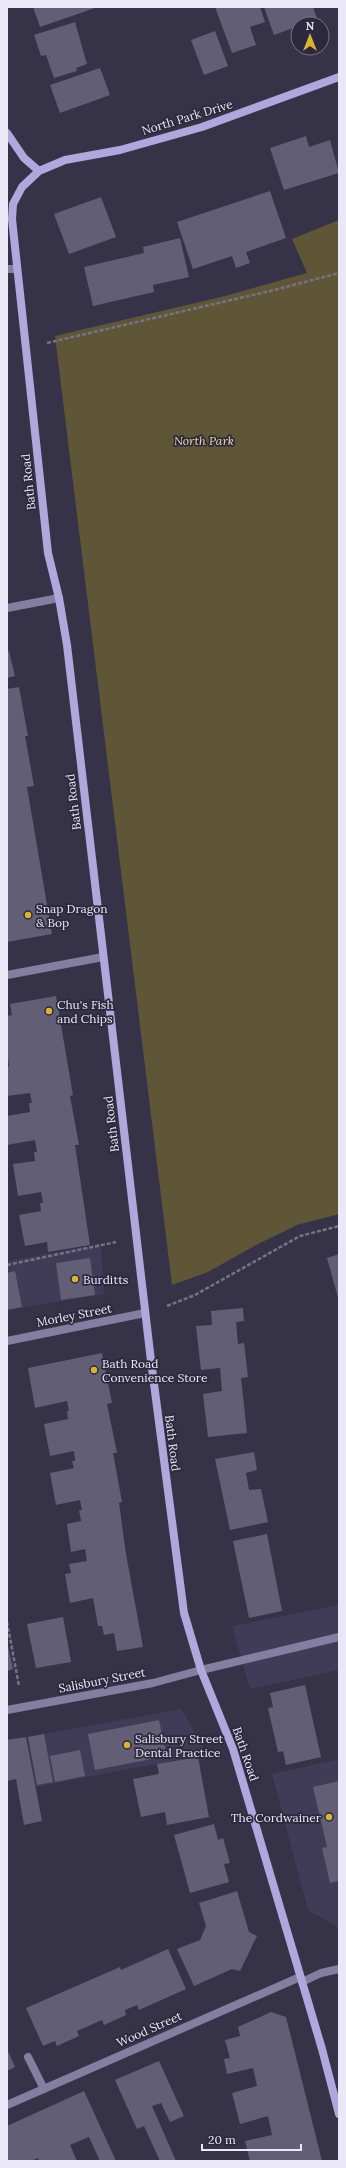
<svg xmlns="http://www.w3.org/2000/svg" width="346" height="2168" font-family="Lora,serif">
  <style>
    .built { fill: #403b57 }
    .green { fill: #5f5638 }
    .building { fill: #625e76 }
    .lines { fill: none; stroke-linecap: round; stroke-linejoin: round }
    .path { stroke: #757385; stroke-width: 2.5; stroke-dasharray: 4 2; stroke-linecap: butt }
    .lane { stroke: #847fa0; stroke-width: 8 }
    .street { stroke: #847fa0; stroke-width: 8 }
    .secondary { stroke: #b0a7dd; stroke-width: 8 }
    .poi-dot { fill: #d7b434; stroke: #2c293e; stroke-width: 1.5 }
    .labels { text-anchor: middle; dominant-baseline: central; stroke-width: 3.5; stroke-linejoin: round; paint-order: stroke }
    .street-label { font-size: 12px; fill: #eae8f6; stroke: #2c293e }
    .park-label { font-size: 12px; font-style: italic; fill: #f1dea0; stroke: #2c293e }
    .poi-label { font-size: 12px; fill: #eae8f6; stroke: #2c293e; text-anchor: start }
  </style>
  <rect width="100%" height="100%" fill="#363348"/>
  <path class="built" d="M101 1244 104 1294 7 1310V1261Z
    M339 1605V1670L250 1689 232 1626Z
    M181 1709 207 1754 36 1787 27 1737Z
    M339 1759V1928L308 1910 272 1774Z"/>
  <path class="green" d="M339 220V1214L297 1225 256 1245 208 1272 172 1285 55 336 225 296 307 273 292 239Z"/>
  <path class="building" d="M33 7H98L40 27Z
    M215 7H260L265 22 250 27 256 45 232 53Z
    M264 7H313L319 24H298V32L294 33 293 28 274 35Z
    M75 22 87 64 76 68 77 71 54 78 46 55 41 56 34 35Z
    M215 31 228 66 204 75 191 40Z
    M100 68 110 95 60 113 50 85Z
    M306 136 309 147 330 140 339 173 284 190 270 148Z
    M270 191 286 238 246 252 250 263 236 268 232 256 193 269 177 222Z
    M101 197 116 237 69 254 54 214Z
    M180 238 189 277 153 285 154 292 93 306 84 267 144 253 143 247Z
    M7 651H9L15 676 7 678Z
    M19 687 28 736H25L34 786 27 787 52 934 7 942V689Z
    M56 996 73 1095 70 1096 79 1145H75L90 1245 48 1252 47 1242 25 1246 19 1215 41 1211 40 1203H43L41 1192 18 1196 13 1164 35 1161 34 1152H37L35 1140 7 1145V1116L30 1112 29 1103H32L30 1093 7 1096V1067L9 1066 7 1051V1016L12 1015 10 1004Z
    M339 1254V1301L327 1258Z
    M90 1258 95 1295 61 1300 56 1263Z
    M15 1271 22 1307 7 1310V1273Z
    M243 1308 244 1321 236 1322 238 1344 244 1343 248 1377 241 1378 247 1433 208 1437 203 1394 222 1391 220 1368 201 1370 196 1326 212 1325 211 1311Z
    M102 1353 112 1403 107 1404 117 1453H113L122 1502 119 1503 126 1554 143 1647 117 1651 114 1633 104 1635 102 1626H98L93 1598 70 1603 65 1574 71 1573 69 1564 87 1561 85 1549 71 1552 67 1524 81 1521 79 1510H82L80 1500 56 1505 50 1473 74 1468 72 1461H75L74 1451 50 1456 44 1424 68 1419 67 1411H69L67 1401 35 1408 28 1368Z
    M254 1452 257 1470 246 1473 249 1490 261 1489 268 1522 230 1530 215 1459Z
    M267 1534 282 1611 249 1618 233 1541Z
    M63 1617 71 1662 36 1668 27 1624Z
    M7 1641 13 1669 7 1671Z
    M305 1685 321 1757 286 1765 283 1751 278 1752 268 1708 273 1707 270 1693Z
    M159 1720 167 1756 95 1770 88 1734Z
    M44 1734 53 1782 37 1785 28 1737Z
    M26 1737 42 1821 24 1825 16 1779 7 1781V1740Z
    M80 1750 85 1776 55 1782 50 1756Z
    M198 1757 209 1817 167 1825 165 1812 141 1817 133 1779 159 1774 157 1764Z
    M339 1781V1881L330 1883 322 1848 327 1847 313 1787Z
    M214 1824 218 1840 223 1838 230 1863 224 1864 229 1882 190 1893 174 1835Z
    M237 1891 249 1932 257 1936 240 1971 232 1969 194 1986 177 1949 200 1940 206 1926 199 1903Z
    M168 1949 186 1989 139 2010 137 2005 125 2010 126 2015 104 2025 102 2020 77 2031 79 2036 57 2046 55 2041 43 2046 26 2008 120 1967 121 1970Z
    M271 2012 286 2017 322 2161H250L245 2141 272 2135 268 2116 240 2124 232 2093 257 2086 253 2068 227 2074 224 2059 230 2058 225 2040 240 2036 238 2027Z
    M7 2049 15 2067 7 2071Z
    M159 2061 184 2116 170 2122 161 2103 152 2106 176 2161H160L144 2126 137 2129 115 2080Z
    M84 2091 116 2161H100L89 2137 70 2145 77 2161H39L38 2158 31 2161H7V2126Z"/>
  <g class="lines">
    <path class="path" d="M47 343 274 290 339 273
      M7 1265 116 1242
      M167 1306 195 1295 300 1236 339 1226
      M7 1622 19 1686"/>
    <path class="lane" d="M7 269H17
      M201 1670 339 1637
      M28 2057 44 2089"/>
    <path class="street" d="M7 608 59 598
      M7 975 103 957
      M7 1341 145 1313
      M7 1710 153 1683 201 1670
      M302 1982 321 1973 339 1969
      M7 2105 300 1977"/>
    <path class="secondary" d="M339 77 202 127 120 150 65 160 39 171 22 187 13 204 12 219 48 553 59 598 67 645 151 1361 184 1613 201 1670 233 1749 322 2049 339 2114
      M7 133 24 158 39 171"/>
  </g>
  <g class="poi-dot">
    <circle cx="28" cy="915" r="4"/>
    <circle cx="49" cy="1011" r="4"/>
    <circle cx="75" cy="1279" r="4"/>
    <circle cx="94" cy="1370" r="4"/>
    <circle cx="127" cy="1745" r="4"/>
    <circle cx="329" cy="1817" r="4"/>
  </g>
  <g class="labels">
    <g class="street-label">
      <text transform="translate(187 117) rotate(-17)">North Park Drive</text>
      <text transform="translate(28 482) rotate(-96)">Bath Road</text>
      <text transform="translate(73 802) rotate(-97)">Bath Road</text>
      <text transform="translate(111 1124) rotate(-97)">Bath Road</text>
      <text transform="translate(74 1315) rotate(-11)">Morley Street</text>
      <text transform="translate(173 1443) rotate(83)">Bath Road</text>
      <text transform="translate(102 1680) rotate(-11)">Salisbury Street</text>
      <text transform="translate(246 1754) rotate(71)">Bath Road</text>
      <text transform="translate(149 2029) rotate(-24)">Wood Street</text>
    </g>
    <g class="park-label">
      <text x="204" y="440">North Park</text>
    </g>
    <g class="poi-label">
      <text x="36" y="908">Snap Dragon<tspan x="36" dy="14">&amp; Bop</tspan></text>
      <text x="57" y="1004">Chu's Fish<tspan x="57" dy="14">and Chips</tspan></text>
      <text x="83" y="1279">Burditts</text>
      <text x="102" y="1363">Bath Road<tspan x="102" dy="14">Convenience Store</tspan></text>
      <text x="135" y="1738">Salisbury Street<tspan x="135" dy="14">Dental Practice</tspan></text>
      <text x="321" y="1817" text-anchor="end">The Cordwainer</text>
    </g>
  </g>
  <rect width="346" height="2168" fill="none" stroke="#eae8f6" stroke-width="16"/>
  <g transform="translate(310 36)"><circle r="19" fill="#2c293e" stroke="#787588"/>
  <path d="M0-3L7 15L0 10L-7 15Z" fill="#d7b434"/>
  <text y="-6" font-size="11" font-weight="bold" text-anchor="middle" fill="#eae8f6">N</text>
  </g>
  <path d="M202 2144v6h99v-6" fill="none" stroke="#eae8f6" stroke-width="2"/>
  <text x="208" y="2144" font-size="12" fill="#eae8f6" stroke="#2c293e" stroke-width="3" paint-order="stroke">20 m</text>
</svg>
